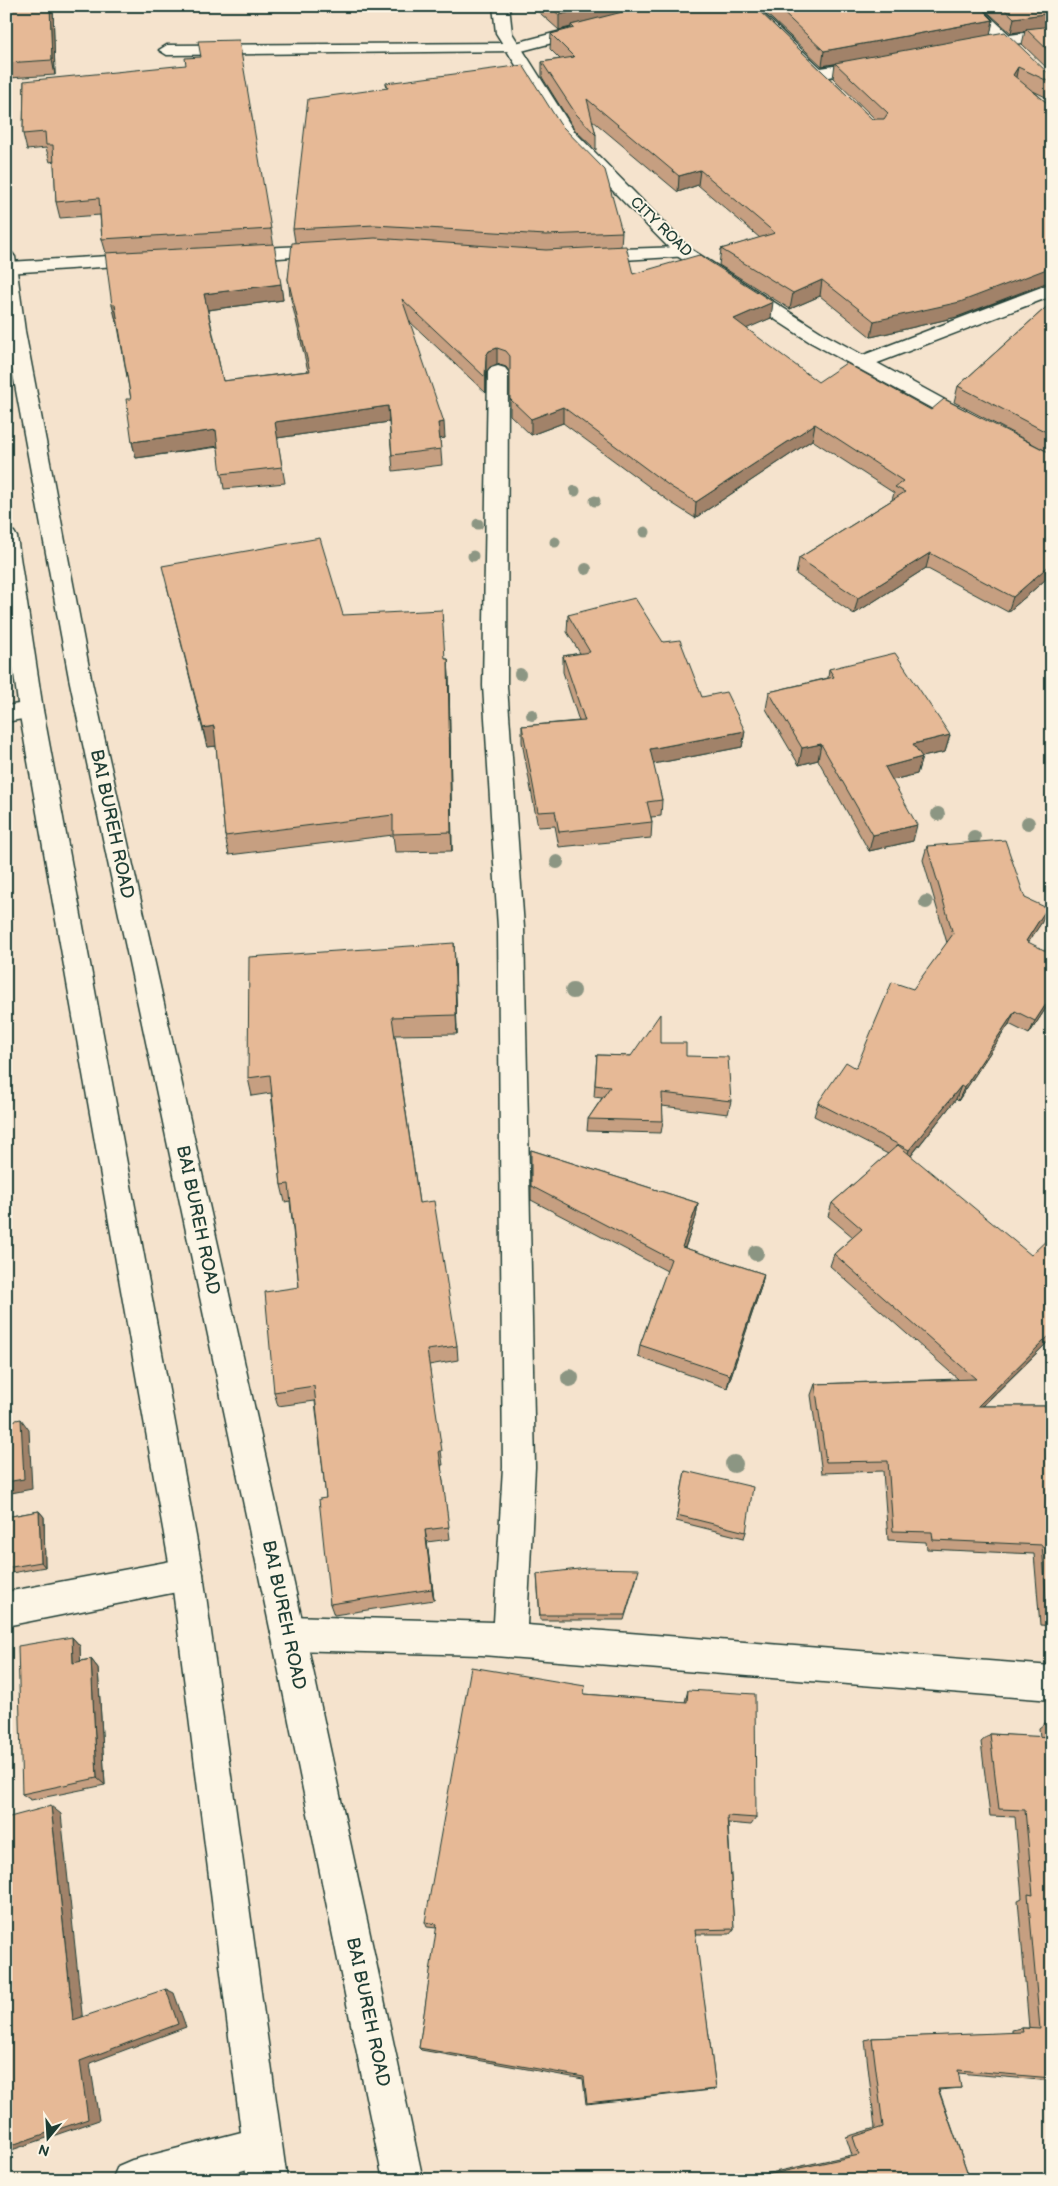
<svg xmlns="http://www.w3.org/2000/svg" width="1058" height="2186" font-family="'Balsamiq Sans',sans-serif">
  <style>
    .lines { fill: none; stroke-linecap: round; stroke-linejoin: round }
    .lane-casing { stroke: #1f3d34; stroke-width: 3 }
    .street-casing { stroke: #1f3d34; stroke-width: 3 }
    .secondary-casing { stroke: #1f3d34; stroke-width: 3 }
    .highway-casing { stroke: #1f3d34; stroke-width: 3 }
    .lane { fill: #fcf5e5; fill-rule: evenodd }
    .street { fill: #fcf5e5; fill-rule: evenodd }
    .secondary { fill: #fcf5e5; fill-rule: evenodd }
    .highway { fill: #fcf5e5; fill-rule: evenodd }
    .tree { fill: #8c9683 }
    .wall { fill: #c69f81; stroke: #1f3d34 }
    .shaded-wall { fill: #a18269; stroke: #1f3d34 }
    .building { fill: #e6b996; stroke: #1f3d34 }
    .labels { text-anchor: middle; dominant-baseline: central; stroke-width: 4; stroke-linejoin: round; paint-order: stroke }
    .far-street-label { font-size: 15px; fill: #1f3d34; stroke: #fcf5e5 }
    .street-label { font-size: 18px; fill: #1f3d34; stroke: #fcf5e5 }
  </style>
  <rect width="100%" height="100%" fill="#f5e3cd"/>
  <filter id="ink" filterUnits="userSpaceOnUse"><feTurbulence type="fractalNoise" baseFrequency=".02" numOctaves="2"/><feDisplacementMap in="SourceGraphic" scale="10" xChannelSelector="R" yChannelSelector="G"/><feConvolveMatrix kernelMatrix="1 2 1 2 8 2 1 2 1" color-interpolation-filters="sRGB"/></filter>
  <g filter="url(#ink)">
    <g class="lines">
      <defs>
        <path id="lane" d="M514 43 520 45 522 48 520 51 167 55 159 50 167 45Z"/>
        <path id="street" d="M738 6H755L821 68 871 60 879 65 871 70 817 79 811 77Z
          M962 6H979L1010 35 1052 29V39L1006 45 1000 43Z
          M588 24 594 26 596 29 594 32 514 53 506 48 508 45Z
          M327 245 333 246 336 250 333 254 238 261 232 259 229 255 232 251 238 249Z
          M683 247 689 248 692 252 689 256 590 262 584 260 581 256 584 252 590 250Z
          M143 254 150 256 152 260 150 264 6 273V263L9 262Z
          M1052 283V296L867 367H853L850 363 853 359Z
          M498 366 505 368 508 372 507 686 524 928 535 1467 527 1625 1052 1666V1700L482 1655 288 1650 276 1645 271 1633 276 1621 288 1616 494 1622 503 1467 498 928 483 686 488 372 491 368Z
          M31 702 39 704 43 710 39 716 6 722V706Z
          M187 1558 199 1562 203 1574 199 1586 187 1590 6 1626V1592Z
          M261 2127 275 2133 281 2147 275 2161 210 2180H112L118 2166 132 2160Z"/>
        <path id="secondary" d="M493 6H509L512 33 574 131 689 248 824 334 978 418 981 422 978 426 971 428 964 426 810 342 677 256 561 138 496 33Z"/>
        <path id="highway" d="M6 252 12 253 15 257 25 331 91 678 305 1633 423 2180H383L271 1633 69 678 6 336Z
          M6 530 14 532 17 537 43 710 203 1574 287 2180H247L171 1574 19 710 6 616Z"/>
      </defs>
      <use href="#lane" class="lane-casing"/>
      <use href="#street" class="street-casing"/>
      <use href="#secondary" class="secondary-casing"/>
      <use href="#highway" class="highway-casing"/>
      <use href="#lane" class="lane"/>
      <use href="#street" class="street"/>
      <use href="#secondary" class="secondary"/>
      <use href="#highway" class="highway"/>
    </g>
    <g class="tree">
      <circle cx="575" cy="491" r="5.5"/>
      <circle cx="595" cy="501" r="5.5"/>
      <circle cx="478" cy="524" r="5.5"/>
      <circle cx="645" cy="532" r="5.5"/>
      <circle cx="555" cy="542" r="5.5"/>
      <circle cx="473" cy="556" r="5.5"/>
      <circle cx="586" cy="569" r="6"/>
      <circle cx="520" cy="674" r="6"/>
      <circle cx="532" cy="715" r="6"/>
      <circle cx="938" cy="814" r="7"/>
      <circle cx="1028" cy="823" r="7"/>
      <circle cx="974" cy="837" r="7"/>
      <circle cx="557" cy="862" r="7"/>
      <circle cx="926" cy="902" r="7"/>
      <circle cx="573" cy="991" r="8"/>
      <circle cx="756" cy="1253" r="8"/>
      <circle cx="570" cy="1378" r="9"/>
      <circle cx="734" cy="1464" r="9"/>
    </g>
    <path class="wall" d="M6 6H53L55 75 9 78 6 65Z
      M532 6H754L872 119H875L833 78 835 64 822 66 758 6H979L993 20 990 34 1049 74 1052 75V100L1033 91 1052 107V282L957 317 871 337 820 296 790 309 719 265 721 249 760 238 698 185 678 192 592 120 596 135V150L575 130 542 77V62L560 59 550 49 551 34 571 29V27L559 30Z
      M981 6H1052V73L1022 44 1025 31 1011 33Z
      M24 81 271 229 283 300 208 310 223 381 308 371 290 295 288 279 295 242 293 229 387 88 386 83 622 232 621 246 633 274 771 318 746 328 1052 574 1008 612 926 568 854 614 796 574 799 558 892 500 894 493 812 440 695 518 670 502 563 423 531 435 510 415V372L506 367 497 364 490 367 486 372V393L409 321 445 438 440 439 442 465 393 471 389 422 277 438 285 483 224 489 218 447 136 458 132 442 131 399 117 321H116L106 253 102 239 100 215 60 218 56 202 54 161 50 162 46 148 27 150 23 134Z
      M1052 302V454L954 402 958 386Z
      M167 586 343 615 445 659H448L449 678 452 851 395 852 393 835 229 855 225 836 216 746 207 747Z
      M568 615 663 642 702 697 745 731 742 747 653 764 662 800 661 816 651 817 652 822 651 838 559 847 555 826 538 827 522 742V726L579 721 563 672V656L580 653 567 632Z
      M829 669 950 735 945 752 922 757 917 774 892 780 913 841 869 851 818 760 799 765 766 709 769 692 828 678Z
      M927 846 1025 898 1042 922 1028 942 1052 999 1029 1034 1009 1024 958 1101 956 1099 911 1156 1052 1338 983 1406H1052V1626L1040 1625 1034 1554 927 1549 926 1542 888 1540 883 1471 822 1473 811 1395 815 1384 958 1379 830 1266 834 1254 853 1237 828 1216 832 1203 888 1154 814 1116 818 1103 856 1068 947 943 923 860Z
      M455 962 457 1034 395 1035 419 1203 457 1346 458 1360 429 1365 443 1465H441L450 1539 427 1542 434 1600 334 1615 330 1604 326 1498 315 1401 278 1406 274 1392 299 1287 290 1201 285 1202 281 1185 271 1093 252 1096 248 1078Z
      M660 1043 686 1056 731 1101 728 1114 662 1106 663 1121 661 1133 587 1131 588 1119 602 1098 594 1097 597 1055 631 1056Z
      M531 1150 698 1203 696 1217 685 1248 764 1274 761 1287 727 1388 638 1357 640 1345 667 1271 531 1200Z
      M685 1471 746 1532 744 1538 676 1521Z
      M39 1511 44 1517 45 1567 6 1574V1517Z
      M537 1574H638L624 1620H540Z
      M72 1637 80 1646V1661L91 1659 98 1668 105 1785 31 1800 22 1794Z
      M688 1690 756 1818 751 1825 728 1823 734 1929 730 1934H695L716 2089 712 2090 586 2104 583 2079 421 2050 419 2048 437 1928 427 1927 425 1922 584 1694 685 1702Z
      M1049 1720H1052V2081L958 2073 961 2088 939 2090 970 2180H738L852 2155 846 2137 875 2128 865 2040 872 2038 1012 2033V2030L1022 2028H1029L1018 1900 1022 1898 1015 1817 990 1816 981 1742 990 1734 1040 1737 1039 1728Z"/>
    <path class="shaded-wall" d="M50 6H53L55 75 52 60Z
      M593 6H652L571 25V27L559 30V15Z
      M1052 13V28L1026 29 1025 31 1011 33 1014 18Z
      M993 20 990 36 822 66 824 51Z
      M1018 67 1015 82 1013 75Z
      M700 170 698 185 678 192 679 176Z
      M1052 267 1051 281 957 317 871 337 874 321Z
      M822 280 820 296 790 309 793 293Z
      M281 284 283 300 207 310 204 294Z
      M773 302 771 318 732 335 734 319Z
      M112 305H115L118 321H116Z
      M497 348V364L490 367 486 372V393V356L489 351Z
      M388 406 389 422 277 438 275 422Z
      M563 407V423L531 435V419Z
      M444 422 445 438 439 439 438 423Z
      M815 424 812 440 695 518 696 502Z
      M216 430 219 446 136 458 132 442Z
      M930 553 926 568 854 614 858 598Z
      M1052 563V574L1008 612 1013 597Z
      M448 659 449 678 452 851 451 832Z
      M214 726 218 746 207 747 203 728Z
      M745 731 742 747 648 765 650 749Z
      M950 735 945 752 908 760 913 744Z
      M821 744 818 760 799 765 802 748Z
      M922 757 917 774 880 783 885 767Z
      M917 825 913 841 869 851 873 835Z
      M1047 908 1042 922 1020 955 1026 941Z
      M454 943 455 962 457 1034 456 1015Z
      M1052 995V999L1029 1034 1035 1021Z
      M1015 1011 1009 1024 958 1101 964 1088Z
      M961 1086 956 1099 905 1163 909 1150Z
      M698 1203 696 1217 680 1261 682 1247Z
      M764 1274 761 1287 727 1388 730 1375Z
      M1052 1333V1338L972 1416 978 1406Z
      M21 1419 29 1430 32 1489 6 1494V1482Z
      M39 1511 44 1517 45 1567 41 1562Z
      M425 1530 427 1542 434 1600 432 1589Z
      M72 1637 80 1646 81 1672 73 1663Z
      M91 1659 98 1668 105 1785 97 1778Z
      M51 1806 61 1814 83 2023 73 2020Z
      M166 1989 174 1993 186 2027 90 2063 99 2120 6 2152V2147L80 2061Z"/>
    <path class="building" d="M6 6H50L52 60 6 63Z
      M549 6H593L559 15Z
      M646 6H754L872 119H884L888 113 835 63 1005 32 1049 74 1052 75V83L1018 67 1013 75 1052 107V267L960 302 874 321 822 280 793 293 721 249 775 233 700 170 679 176 587 99 596 135 576 114 542 62 574 57 551 34 574 28 571 25Z
      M776 6H979L993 20 824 51Z
      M1001 6H1052V13L1014 18Z
      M1052 26V54L1026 29Z
      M239 40 271 229 102 239 99 198 56 202 53 145H46L45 132 23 134 24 81 186 65 185 58 201 57 198 41Z
      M523 65 560 124 605 170 622 232 546 235 375 225 293 229 308 99 388 88 386 83Z
      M375 238 546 250 626 246 633 274 699 255 773 302 734 319 818 382 846 363 931 410 944 399 1052 454V563L1013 597 930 553 858 598 799 558 905 492 895 487 903 481 815 424 696 502 671 487 563 407 531 419 510 399V356L506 351 497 348 489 351 486 356 485 377 402 299 444 422 438 423 441 449 392 455 388 406 275 422 282 467 221 474 216 430 132 442 126 399H131L115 305H112L105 253 274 244 281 284 204 294 223 381 310 371 288 279 292 243Z
      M1052 302V435L958 386Z
      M320 538 343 615 442 610 445 659H448L451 832 393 834V815L225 836 214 726 203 728 162 566Z
      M635 598 663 642 680 640 702 697 726 692 745 731 650 749 662 800 647 802 652 822 559 832 555 811 538 812 522 726 585 721 563 656 590 652 568 615Z
      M895 653 950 735 913 744 922 757 885 767 917 825 873 835 821 744 802 748 769 692 834 677 829 669Z
      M1005 840 1025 898 1047 908 1026 941 1052 954V995L1035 1021 1015 1011 964 1088 961 1086 909 1150 818 1103 846 1062 856 1068 892 982 913 989 953 934 927 846Z
      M454 943 456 1015 392 1017 419 1203 434 1201 457 1346 427 1350 442 1451H439L449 1527 425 1530 432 1589 330 1604 319 1499 326 1498 314 1386 274 1392 265 1292 299 1287 289 1184 281 1185 270 1075 248 1078 249 957Z
      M660 1014V1043H686V1056L728 1057 731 1101 662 1093 663 1121 588 1119 610 1087 595 1085 597 1055 631 1056Z
      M898 1145 1031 1255 1052 1235V1333L978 1406H1052V1617H1048L1042 1545 933 1540 932 1532 893 1531 888 1461 826 1462 815 1384 976 1379 834 1254 862 1229 832 1203Z
      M531 1150 698 1203 682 1247 764 1274 730 1375 640 1345 671 1259 531 1186Z
      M21 1419 24 1479 6 1482V1422Z
      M685 1471 753 1487 746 1532 677 1515Z
      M39 1511 41 1562 6 1568V1517Z
      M587 1568 639 1569 625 1615H540L537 1574Z
      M72 1637 73 1663 91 1659 97 1778 22 1794 18 1646Z
      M471 1667 585 1686 584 1694 687 1702 688 1690 755 1694 756 1818 727 1816 734 1929 695 1930 716 2089 587 2103 584 2077 419 2048 437 1924 425 1922Z
      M1049 1720H1052V2078L958 2070 961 2088 938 2089 970 2180H745L859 2155 853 2137 883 2127 872 2038 1023 2032 1022 2028 1040 2029 1028 1894 1033 1895 1025 1810 999 1809 990 1734 1051 1737Z
      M51 1806 73 2020 166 1989 178 2024 80 2061 88 2119 6 2147V1818Z"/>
  </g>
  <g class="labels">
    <g class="far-street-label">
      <text transform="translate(661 227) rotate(44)">CITY ROAD</text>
    </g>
    <g class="street-label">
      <text transform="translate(112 824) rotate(78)">BAI BUREH ROAD</text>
      <text transform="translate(198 1220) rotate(78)">BAI BUREH ROAD</text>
      <text transform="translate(284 1615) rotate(78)">BAI BUREH ROAD</text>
      <text transform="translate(368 2012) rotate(78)">BAI BUREH ROAD</text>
    </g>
  </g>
  <rect width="1058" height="2186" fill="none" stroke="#fcf5e5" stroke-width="25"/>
  <rect x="12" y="12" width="1033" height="2161" fill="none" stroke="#1f3d34" stroke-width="2" filter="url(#ink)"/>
  <g transform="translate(48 2138) rotate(198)" stroke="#fcf5e5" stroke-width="4" paint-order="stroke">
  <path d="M0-4L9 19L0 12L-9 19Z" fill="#1f3d34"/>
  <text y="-8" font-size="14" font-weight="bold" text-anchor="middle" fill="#1f3d34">N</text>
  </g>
</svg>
